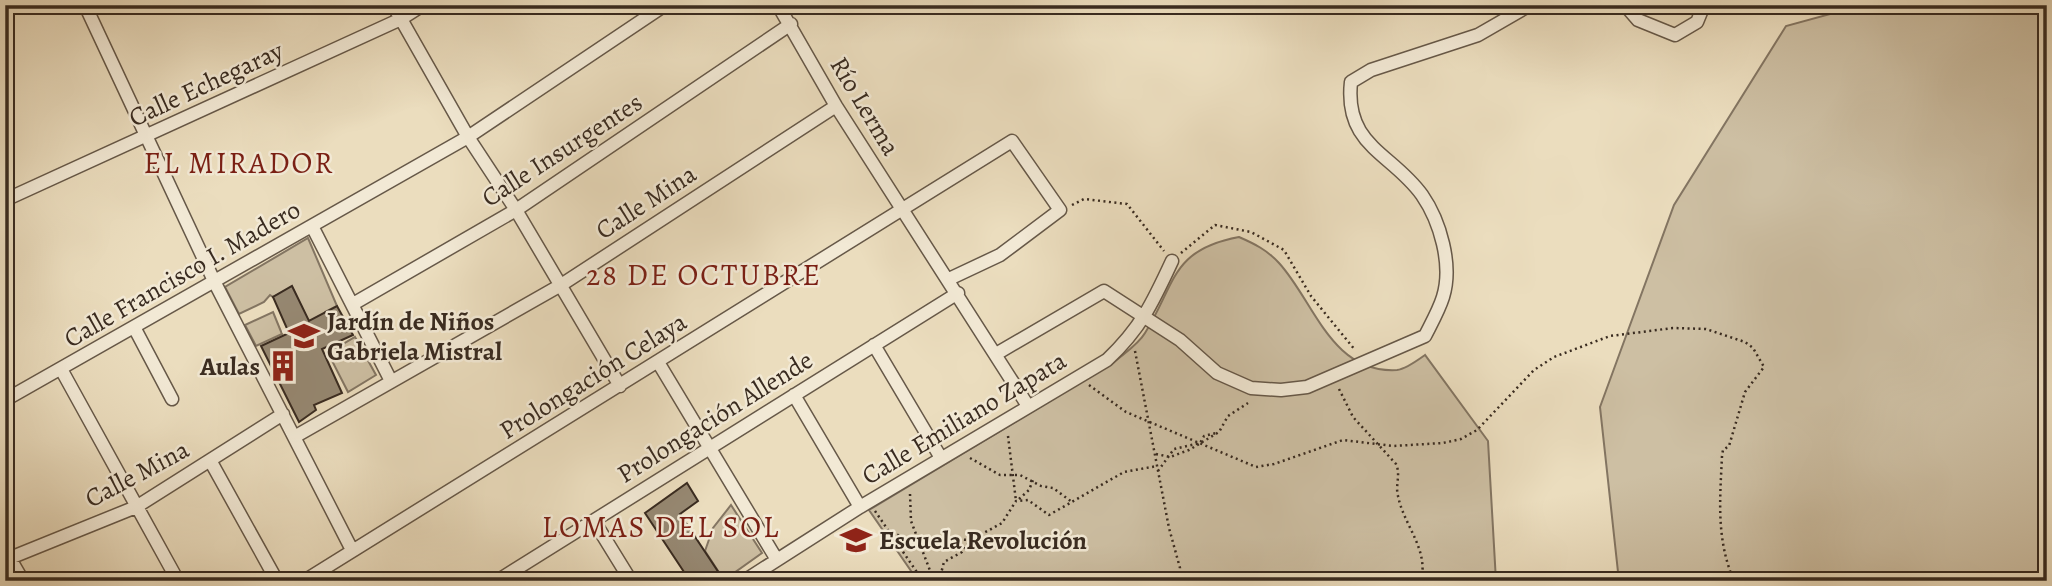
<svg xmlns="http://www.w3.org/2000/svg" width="2052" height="586" font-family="Alegreya,serif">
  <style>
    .green { fill: #cdbfa3; stroke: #837562; stroke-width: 2 }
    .building { fill: #968872; stroke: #392b20; stroke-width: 2 }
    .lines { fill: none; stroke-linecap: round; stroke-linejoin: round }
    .street-casing { stroke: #665848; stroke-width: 15 }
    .path { stroke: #392b20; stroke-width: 2.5; stroke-dasharray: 2 3.5; stroke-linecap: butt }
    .street { stroke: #f2e9d5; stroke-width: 12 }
    .labels { text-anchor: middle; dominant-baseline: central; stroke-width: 5; stroke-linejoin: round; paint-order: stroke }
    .street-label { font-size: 26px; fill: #392b20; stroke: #f2e9d5 }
    .poi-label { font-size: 26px; font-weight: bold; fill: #392b20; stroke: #f2e9d5; text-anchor: start }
    .quarter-label { font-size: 30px; letter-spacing: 2px; fill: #7a1f14; stroke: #f2e9d5 }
  </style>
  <rect width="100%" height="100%" fill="#ebddbe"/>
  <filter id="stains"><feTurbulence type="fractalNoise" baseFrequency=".00286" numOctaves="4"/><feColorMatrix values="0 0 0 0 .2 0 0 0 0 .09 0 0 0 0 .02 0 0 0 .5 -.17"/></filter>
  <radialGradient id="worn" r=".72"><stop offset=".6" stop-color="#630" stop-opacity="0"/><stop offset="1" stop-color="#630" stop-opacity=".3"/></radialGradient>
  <path class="green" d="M1863 5H2047V581H1619L1600 407 1674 205 1786 26Z
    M1239 237C1255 244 1267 250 1279 263 1314 301 1331 374 1397 370 1406 369 1418 360 1425 355L1488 441 1496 581H918L869 510 1113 363C1123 354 1138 345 1145 333 1176 284 1170 250 1239 237Z
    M308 238 337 306 325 312 315 335 292 287 273 297 270 295 264 302 239 314 225 287Z
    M273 312 282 334 256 346 245 325Z
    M355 337 376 375 348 392 328 353Z
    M731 505 762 553 724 580 705 551 713 528Z"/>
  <path class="building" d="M292 286 309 321 337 306 353 335 322 349 342 393 314 405 316 410 299 422 261 346 289 333 273 297Z
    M687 483 698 501 680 514 719 573 706 581H690L645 513Z"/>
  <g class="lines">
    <defs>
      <path id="street" d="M85 5 215 283 352 550
        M393 5 468 137 516 210 620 386
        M778 5 836 106 1028 406
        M1625 5 1638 20 1675 35 1697 22 1704 5
        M5 200 401 19 423 5
        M312 226 391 381
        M353 304 516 210 791 24
        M134 327 172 399
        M874 345 941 458
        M996 354 1104 291 1180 340 1217 373 1251 388 1281 390 1307 387 1425 336C1431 324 1439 310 1443 297 1453 265 1440 221 1422 195 1392 153 1344 146 1351 82L1371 70 1478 35 1530 5
        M658 362 777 560
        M61 369 178 581
        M794 395 860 507
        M5 400 468 137 665 5
        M296 436 561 285 836 106
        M211 462 277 581
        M594 521 631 581
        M5 550 23 581
        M5 560 136 507 283 414
        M304 581 1012 141 1060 210 1000 255 949 279
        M497 581 958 293
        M744 581 860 507 1107 360C1141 328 1153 302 1172 261"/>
    </defs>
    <use href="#street" class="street-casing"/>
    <path class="path" d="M1072 205 1084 199 1127 204 1164 251
      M1181 253 1215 225 1251 232 1284 250 1311 296 1355 350
      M1135 351 1169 528 1180 568 1179 581
      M1089 385 1126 412 1256 467 1274 464 1343 440 1393 446 1443 443 1461 439 1477 430 1534 370 1554 357 1610 336 1673 328 1706 329 1745 342 1753 348 1764 367 1745 392 1729 446 1723 450 1722 456C1720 500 1716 539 1734 581
      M1339 389 1353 417 1396 464C1401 475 1395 485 1398 496 1404 526 1429 549 1421 581
      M1008 436 1016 501
      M1156 454 1170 457 1189 450 1219 432 1228 416 1248 403
      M970 458 1000 475H1020L1041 486 1053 488 1072 502
      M1158 471 1174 449 1200 443 1204 436 1216 433
      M910 494 911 521 934 581
      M1019 499 1029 490 1033 480
      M875 511 923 581
      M892 533 935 547 945 539 971 540
      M939 581 944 562 962 552 971 540 1002 523 1016 501 1028 500 1049 515 1124 472 1157 466"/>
    <use href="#street" class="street"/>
  </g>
  <defs>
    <symbol id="school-bare" viewBox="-9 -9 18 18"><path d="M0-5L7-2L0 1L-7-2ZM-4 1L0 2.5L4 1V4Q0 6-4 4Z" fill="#8f2418" stroke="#f2e9d5" stroke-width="2.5" paint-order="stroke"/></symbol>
    <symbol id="building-bare" viewBox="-9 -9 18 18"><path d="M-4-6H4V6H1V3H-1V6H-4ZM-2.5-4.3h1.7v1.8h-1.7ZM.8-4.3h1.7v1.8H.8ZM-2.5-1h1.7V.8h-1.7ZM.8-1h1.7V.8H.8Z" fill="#8f2418" stroke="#f2e9d5" stroke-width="2.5" paint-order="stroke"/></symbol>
  </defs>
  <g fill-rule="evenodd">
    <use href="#school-bare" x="282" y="314" width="44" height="44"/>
    <use href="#building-bare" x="261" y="344" width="44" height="44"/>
    <use href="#school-bare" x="834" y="518" width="44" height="44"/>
  </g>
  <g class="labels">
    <g class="street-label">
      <text transform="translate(206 84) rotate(-25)">Calle Echegaray</text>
      <text transform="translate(865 106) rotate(59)">Río Lerma</text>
      <text transform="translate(562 150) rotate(-33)">Calle Insurgentes</text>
      <text transform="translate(646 202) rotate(-33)">Calle Mina</text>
      <text transform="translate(182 274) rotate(-30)">Calle Francisco I. Madero</text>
      <text transform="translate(593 376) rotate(-32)">Prolongación Celaya</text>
      <text transform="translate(715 417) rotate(-32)">Prolongación Allende</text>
      <text transform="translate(964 418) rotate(-31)">Calle Emiliano Zapata</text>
      <text transform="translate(137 474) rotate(-28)">Calle Mina</text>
    </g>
    <g class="poi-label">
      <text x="327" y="321">Jardín de Niños<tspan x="327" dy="30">Gabriela Mistral</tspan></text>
      <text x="260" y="366" text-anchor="end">Aulas</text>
      <text x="879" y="540">Escuela Revolución</text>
    </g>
    <g class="quarter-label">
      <text x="239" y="163">EL MIRADOR</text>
      <text x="704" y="275">28 DE OCTUBRE</text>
      <text x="661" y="527">LOMAS DEL SOL</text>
    </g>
  </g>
  <rect width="2052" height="586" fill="none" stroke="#ebddbe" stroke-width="28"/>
  <rect x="7" y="7" width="2038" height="572" fill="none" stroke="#392b20" stroke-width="3.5"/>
  <rect x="14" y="14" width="2024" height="558" fill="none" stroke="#392b20" stroke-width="2"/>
  <rect width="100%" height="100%" filter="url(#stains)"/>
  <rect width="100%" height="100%" fill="url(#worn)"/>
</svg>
